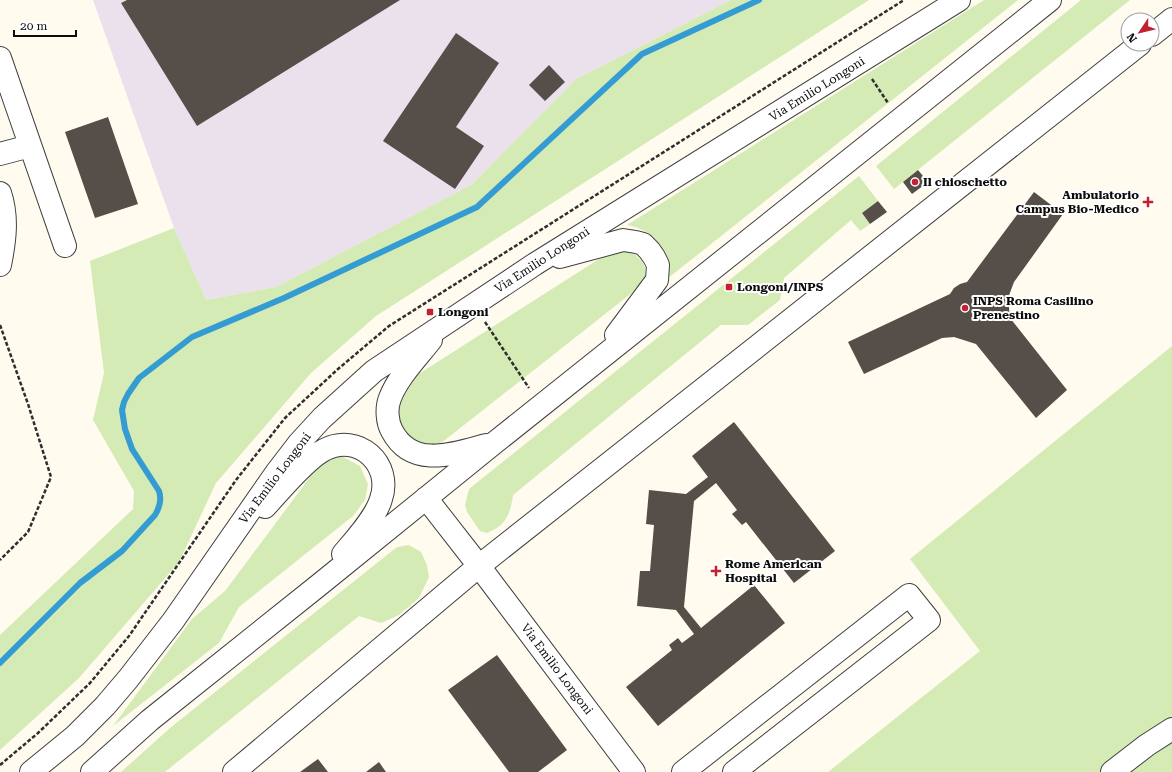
<svg xmlns="http://www.w3.org/2000/svg" width="1172" height="772" font-family="'Roboto Serif',serif">
  <style>
    .industrial { fill: #ebe1ec }
    .green { fill: #d4ebb6 }
    .lines { fill: none; stroke-linecap: round; stroke-linejoin: round }
    .stream { stroke: #349cd2; stroke-width: 6 }
    .building { fill: #564e49 }
    .minor-casing { stroke: #404040; stroke-width: 24 }
    .path { stroke: #2f2f2f; stroke-width: 2.5; stroke-dasharray: 4 2; stroke-linecap: butt }
    .minor { stroke: #fff; stroke-width: 22 }
    .poi-dot { fill: #c32030; stroke: #fff; stroke-width: 1.5 }
    .labels { text-anchor: middle; dominant-baseline: central; stroke-width: 4; stroke-linejoin: round; paint-order: stroke }
    .street-label { font-size: 12px; fill: #0d0d0d; stroke: #fff }
    .poi-label { font-size: 12px; font-weight: bold; fill: #0d0d0d; stroke: #fff; text-anchor: start }
  </style>
  <rect width="100%" height="100%" fill="#fffbee"/>
  <path class="industrial" d="M93 0H731L576 79 471 185 276 287 206 300 174 228Z"/>
  <path class="green" d="M731 0H869L376 316 311 373 216 483 179 562 79 678 0 750V635L133 509 134 491 93 420 104 373 90 261 174 228 206 300 276 287 471 185 576 79Z
    M984 0H1018L667 279C666 272 667 264 665 257 660 239 645 228 627 225Z
    M1081 0H1130L894 189 876 166Z
    M859 176 878 201 862 213 870 224 860 231 851 220 784 278 780 300 748 325H721L513 495C510 515 506 525 487 533L480 531 467 512 465 505 469 489Z
    M625 249C635 254 648 262 645 276 644 281 637 287 633 292L445 440 436 445 422 447 399 435 393 400 406 382 610 252Z
    M1172 346V772H828L980 651 910 559Z
    M341 456 360 466 368 484 365 500 353 516 239 607 219 643 113 726 192 619 225 591 319 465Z
    M409 545 421 552 427 565 429 577 419 598 399 615 381 623 359 616 165 772H121L170 728 397 547Z"/>
  <g class="lines">
    <path class="stream" d="M0 663 80 583 122 551 155 515C160 507 162 500 159 491L132 449 125 429 122 410 124 402 128 394 139 378 192 337 284 298 477 207 642 54 759 0"/>
  </g>
  <path class="building" d="M127 0H400L197 126 121 3Z
    M456 33 499 63 456 127 484 146 455 189 383 141Z
    M549 65 565 82 545 101 529 85Z
    M108 117 138 204 95 218 65 132Z
    M918 170 928 182 912 194 903 182Z
    M1034 192 1063 214 1014 282 1008 298 1010 318 1067 390 1036 418 976 344 954 337 942 338 864 374 848 342 950 294 954 288 960 284 967 282Z
    M878 201 887 212 870 224 862 213Z
    M734 422 835 551 794 583 746 522 742 525 732 514 737 510 716 483 694 501 684 607 701 628 754 585 785 623 658 726 626 687 672 650 669 645 678 638 682 643 694 634 676 610 637 606 640 571H650L654 525 646 524 649 490 686 494 708 477 692 456Z
    M497 655 567 750 538 772H509L448 690Z
    M318 759 328 772H300Z
    M379 762 386 772H366Z"/>
  <g class="lines">
    <defs>
      <path id="minor" d="M1152 35 1172 19
        M0 58 65 246
        M0 154 30 146
        M0 193C8 217 5 240 0 265
        M560 257 623 240 636 242 643 244 649 250 654 257 658 265 657 280 616 335
        M431 340C417 358 398 377 390 398 386 408 387 422 392 431 412 469 453 454 486 445
        M426 498 479 566 634 772
        M265 507C280 491 306 459 324 450 358 432 393 464 381 499 376 517 355 540 343 554
        M31 772 75 736 105 706 128 679 173 621 276 473 299 443 322 418 374 371 535 264 959 0
        M92 772 150 720 319 585 493 444 1050 0
        M234 772 479 566 1140 44
        M683 772 909 595 929 620 734 772
        M1112 772 1147 745 1172 729"/>
    </defs>
    <use href="#minor" class="minor-casing"/>
    <path class="path" d="M872 79 888 103
      M485 322 529 388
      M0 325 28 404 51 477 28 532 0 560
      M0 765 38 733 90 683 129 636 236 480 285 418 338 369 389 326 904 0"/>
    <use href="#minor" class="minor"/>
  </g>
  <g class="poi-dot">
    <circle cx="915" cy="182" r="4"/>
    <path d="M1146 196h4v4h4v4h-4v4h-4v-4h-4v-4h4z"/>
    <rect x="725" y="283" width="8" height="8" rx="2"/>
    <circle cx="965" cy="308" r="4"/>
    <rect x="426" y="308" width="8" height="8" rx="2"/>
    <path d="M714 565h4v4h4v4h-4v4h-4v-4h-4v-4h4z"/>
  </g>
  <g class="labels">
    <g class="street-label">
      <text transform="translate(817 89) rotate(-32)">Via Emilio Longoni</text>
      <text transform="translate(542 260) rotate(-33)">Via Emilio Longoni</text>
      <text transform="translate(275 478) rotate(-53)">Via Emilio Longoni</text>
      <text transform="translate(557 669) rotate(53)">Via Emilio Longoni</text>
    </g>
    <g class="poi-label">
      <text x="923" y="182">Il chioschetto</text>
      <text x="1139" y="195" text-anchor="end">Ambulatorio<tspan x="1139" dy="14">Campus Bio-Medico</tspan></text>
      <text x="737" y="287">Longoni/INPS</text>
      <text x="973" y="301">INPS Roma Casilino<tspan x="973" dy="14">Prenestino</tspan></text>
      <text x="438" y="312">Longoni</text>
      <text x="725" y="564">Rome American<tspan x="725" dy="14">Hospital</tspan></text>
    </g>
  </g>
  <g transform="translate(1140 32) rotate(235)"><circle r="19" fill="#ffffff" stroke="#9e9e9e"/>
  <path d="M0-3L7 15L0 10L-7 15Z" fill="#c32030"/>
  <text y="-6" font-size="11" font-weight="bold" text-anchor="middle" fill="#0d0d0d">N</text>
  </g>
  <path d="M14 30v6h62v-6" fill="none" stroke="#0d0d0d" stroke-width="2"/>
  <text x="20" y="30" font-size="12" fill="#0d0d0d" stroke="#ffffff" stroke-width="3" paint-order="stroke">20 m</text>
</svg>
